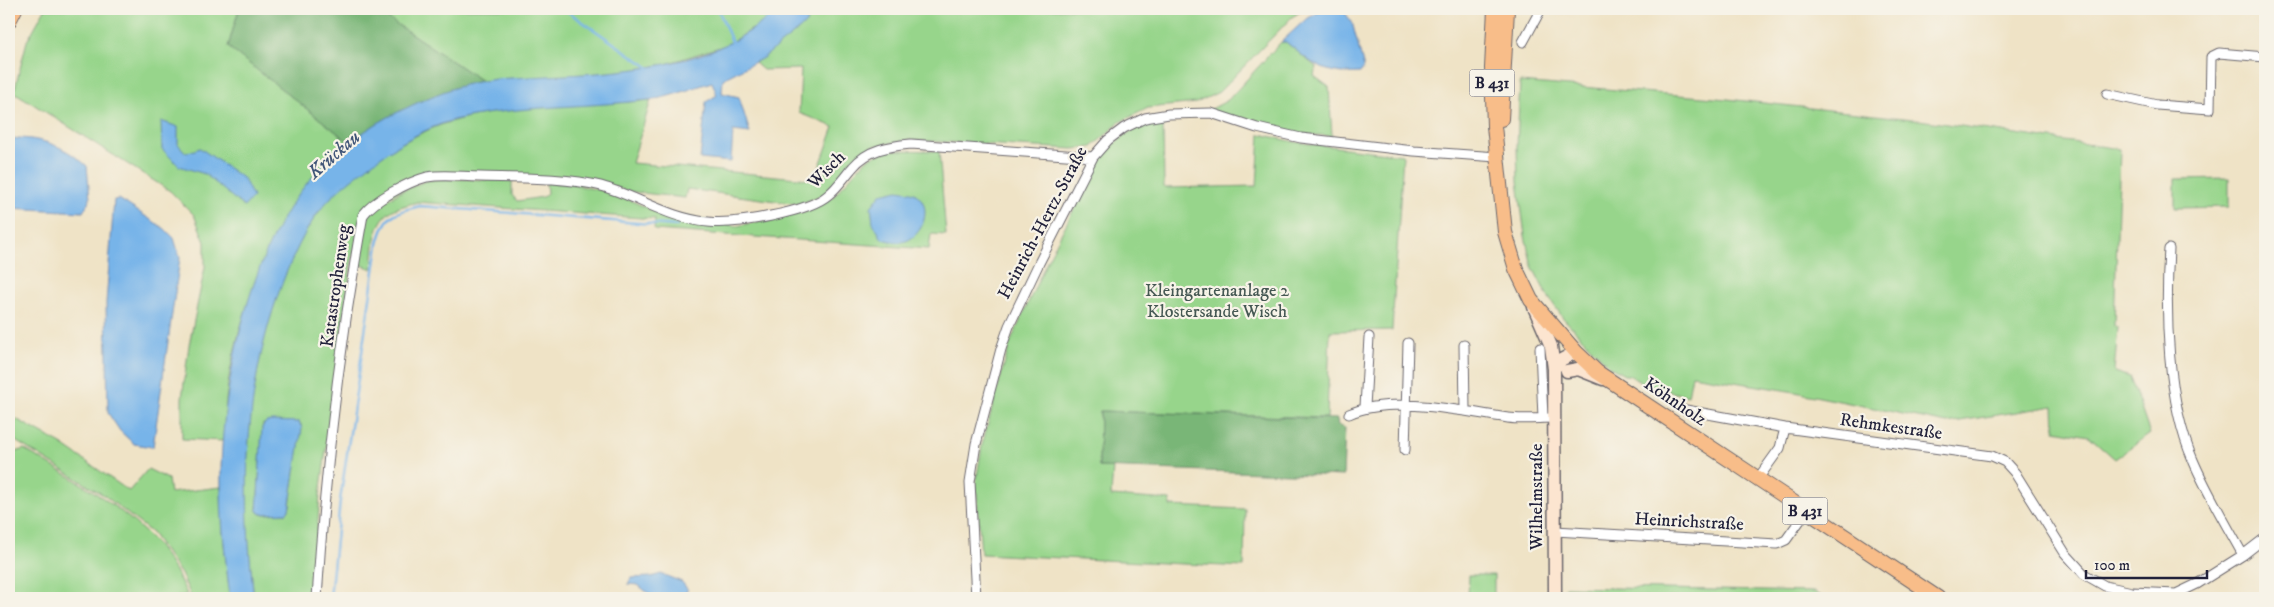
<svg xmlns="http://www.w3.org/2000/svg" width="2274" height="607" font-family="'IM FELL DW Pica',serif">
  <style>
    .green { fill: #97d58b; stroke: #5c7c63; fill-rule: evenodd }
    .forest { fill: #79b677; stroke: #4e6c59 }
    .water { fill: #77b4e9; stroke: #4c6b92 }
    .lines { fill: none; stroke-linecap: round; stroke-linejoin: round }
    .stream { stroke: #77b4e9; stroke-width: 2.5 }
    .street-casing { stroke: #6a666c; stroke-width: 11 }
    .secondary-casing { stroke: #6a666c; stroke-width: 15 }
    .primary-casing { stroke: #6a666c; stroke-width: 16 }
    .street { stroke: #fff; stroke-width: 9 }
    .secondary { stroke: #fce5d0; stroke-width: 12 }
    .primary { stroke: #f8bd89; stroke-width: 14 }
    .labels { text-anchor: middle; dominant-baseline: central; stroke-width: 4.5; stroke-linejoin: round; paint-order: stroke }
    .shield { fill: #f7f3e8; stroke: #62616f; stroke-width: 1 }
    .shield-label { font-size: 16px; font-weight: bold; fill: #22223b }
    .street-label { font-size: 18px; fill: #22223b; stroke: #f7f3e8 }
    .park-label { font-size: 18px; fill: #455853; stroke: #f7f3e8 }
    .water-label { font-size: 19px; font-style: italic; fill: #405578; stroke: #f7f3e8 }
  </style>
  <rect width="100%" height="100%" fill="#f7f3e8"/>
  <filter id="ink" filterUnits="userSpaceOnUse"><feTurbulence type="fractalNoise" baseFrequency=".02" numOctaves="2"/><feDisplacementMap in="SourceGraphic" scale="10" xChannelSelector="R" yChannelSelector="G"/><feConvolveMatrix kernelMatrix="1 2 1 2 8 2 1 2 1" color-interpolation-filters="sRGB"/></filter>
  <filter id="wash" filterUnits="userSpaceOnUse"><feTurbulence type="fractalNoise" baseFrequency=".0096" numOctaves="4" result="noise"/><feDisplacementMap in="SourceGraphic" scale="20" xChannelSelector="R" yChannelSelector="G"/><feGaussianBlur stdDeviation="1.12" result="paint"/><feColorMatrix in="noise" values="0 0 0 0 0 0 0 0 0 0 0 0 0 0 0 0 0 1.4 0 .05"/><feComposite in="paint" operator="in"/></filter>
  <g filter="url(#wash)">
    <rect width="100%" height="100%" fill="#efe3c6"/>
    <path class="green" d="M45 9H239L228 47 349 142C328 162 307 181 291 206 263 247 235 335 228 384 225 403 225 422 224 441L182 439V398L189 345 205 267V242L194 215 170 191 14 92 27 41Z
      M374 9H777L766 21 726 45 666 64 622 72 482 81Z
      M819 9H1305L1292 17 1219 92 1196 103 1148 108 1120 122 1092 147 1073 149 908 140 874 146 862 153 851 162 833 186 822 196 798 204 687 189 685 198 626 191 615 187 434 173 365 208 351 265 320 495 312 598H254C250 560 245 522 246 484 246 400 270 269 325 204 352 171 412 132 453 121 511 104 589 106 651 100L632 163 809 179 818 171 834 127 799 113 801 69 763 70 755 63 801 28ZM263 424H301L290 506 287 513 262 514 257 511Z
      M1281 42H1286L1316 67 1314 76 1329 87 1332 136 1300 134 1206 112 1228 100Z
      M1520 82 1727 99 1912 119 2120 149 2114 326 2118 327 2114 372 2130 377 2150 434 2115 459 2089 436 2055 430 2054 406 1947 423 1795 392 1692 375 1688 396 1646 386 1629 375H1624L1609 366 1563 318 1547 295 1532 266 1525 236 1522 213 1518 181 1517 147Z
      M1163 120 1164 188 1257 186 1260 134 1295 142 1403 155 1392 330 1330 331 1327 418 1100 411 1099 467H1113L1111 496 1170 500V506L1245 509 1244 567 981 554 976 483 982 445 1010 343 1047 261 1099 161 1112 145 1128 133 1147 124Z
      M889 150 939 151 946 235 931 234 929 249 654 230 655 219 417 202C410 204 402 206 395 209 373 219 374 249 372 269L357 263 365 220 368 214 375 207 402 191 425 181 438 179 512 180V195L517 201 543 197 547 193 546 183 570 184 614 193 652 210 737 226 808 211 832 198 867 159Z
      M2229 178V207L2175 208V179Z
      M9 415 61 444 129 491 148 469 168 479 170 493 221 487 223 533 230 598H192L181 574 152 533 105 496 9 437Z
      M24 449C66 475 112 499 147 534 164 550 177 573 187 594L176 598H9V455Z
      M1469 575H1494V598H1468Z
      M1565 587 1814 592 1825 598H1565Z"/>
    <path class="forest" d="M239 9H374L482 81C433 94 391 114 349 142L228 47Z
      M1100 411 1337 419 1338 425 1345 428 1343 476 1099 467Z"/>
    <path class="water" d="M777 9H819L801 28 763 58 723 79 722 93 739 97 750 133 733 131 731 162 700 159 706 102 717 95 712 82C692 88 669 98 648 100 584 108 518 105 454 120 425 128 394 146 370 165 355 177 339 188 326 203 309 222 297 248 287 271 244 377 241 486 254 598H230C226 562 221 526 221 489 219 397 247 253 308 182 334 152 366 127 402 110 427 98 455 85 483 81 498 78 515 78 530 77 614 72 714 72 777 9Z
      M1324 9H1342L1352 22 1364 68 1360 73C1322 75 1313 64 1286 42H1281L1305 20Z
      M161 121 178 127V144L186 153 200 148 244 179 253 197 244 207 205 174 179 166 162 149Z
      M19 138C46 139 67 148 87 166L90 199 83 212 9 208V140Z
      M898 190C903 191 909 191 914 193 935 204 923 239 902 242 896 243 888 240 882 239L873 223 871 207 881 194Z
      M119 199 165 229 174 238 180 258 153 447 134 444 120 431 108 413 106 303 114 200Z
      M272 421 299 422 302 428 289 510 287 513 262 514 257 511 262 427 266 422Z
      M661 574 682 582 688 590 678 598H654L638 585 628 584 631 578 651 577Z"/>
    <g class="lines">
      <path class="stream" d="M564 9 651 69
        M718 9 732 42
        M1269 9V10
        M330 598 340 501 378 244C385 215 392 213 420 206L677 226"/>
    </g>
  </g>
  <g filter="url(#ink)">
    <g class="lines">
      <defs>
        <path id="street" d="M1523 42 1541 9
          M2107 94 2157 105 2210 109 2211 57 2219 53 2265 57
          M2169 249C2165 313 2167 401 2193 460 2207 493 2226 524 2243 555
          M1464 345 1465 410
          M1540 348 1543 418
          M1365 407 1369 337
          M1686 410 1785 428 1992 456 2005 462 2015 473 2065 553 2084 574 2105 586 2132 592 2176 594 2197 584 2243 555 2265 538
          M1349 414C1393 395 1462 411 1508 418 1523 420 1539 418 1554 418
          M1405 450 1408 343
          M1757 480 1780 448 1785 428
          M1555 531 1777 544 1786 540 1806 512
          M317 598C325 470 340 342 363 215 374 200 408 182 427 177 444 174 463 177 480 177 517 178 566 177 601 186 637 196 670 219 708 222 735 225 809 212 828 195 838 187 845 176 853 167 868 149 890 146 911 144L1093 157
          M976 598 970 482 976 444 1001 349 1009 326 1039 263 1093 157 1108 140 1124 128 1145 118 1169 114 1211 113 1257 128 1301 138 1414 151 1497 157
          M1917 598 1923 589"/>
        <path id="secondary" d="M1534 307 1551 346 1554 369 1555 598
          M1554 369 1561 360 1576 352
          M1567 371 1578 369 1603 379"/>
        <path id="primary" d="M1495 9 1492 68 1494 126 1505 232 1516 269 1531 300 1576 352 1597 372 1938 598
          M9 21 15 9
          M1501 119 1507 9"/>
      </defs>
      <use href="#street" class="street-casing"/>
      <use href="#secondary" class="secondary-casing"/>
      <use href="#primary" class="primary-casing"/>
      <use href="#street" class="street"/>
      <use href="#secondary" class="secondary"/>
      <use href="#primary" class="primary"/>
    </g>
  </g>
  <g class="labels">
    <g class="shield">
      <rect x="1469.5" y="69.5" width="45" height="27" rx="4"/>
      <rect x="1782.5" y="497.5" width="45" height="27" rx="4"/>
    </g>
    <g class="shield-label">
      <text x="1492" y="83">B 431</text>
      <text x="1805" y="511">B 431</text>
    </g>
    <g class="street-label">
      <text transform="translate(827 170) rotate(-45)">Wisch</text>
      <text transform="translate(1043 223) rotate(-62)">Heinrich-Hertz-Straße</text>
      <text transform="translate(336 286) rotate(-82)">Katastrophenweg</text>
      <text transform="translate(1675 402) rotate(34)">Köhnholz</text>
      <text transform="translate(1891 427) rotate(8)">Rehmkestraße</text>
      <text transform="translate(1537 497) rotate(-90)">Wilhelmstraße</text>
      <text transform="translate(1689 522) rotate(3)">Heinrichstraße</text>
    </g>
    <g class="park-label">
      <text x="1217" y="291">Kleingartenanlage 2<tspan x="1217" dy="21">Klostersande Wisch</tspan></text>
    </g>
    <g class="water-label">
      <text transform="translate(334 155) rotate(-41)">Krückau</text>
    </g>
  </g>
  <rect width="2274" height="607" fill="none" stroke="#f7f3e8" stroke-width="30"/>
  <path d="M2086 570v8h121v-8" fill="none" stroke="#22223b" stroke-width="2.5"/>
  <text x="2094" y="570" font-size="15" fill="#22223b" stroke="#f7f3e8" stroke-width="4" paint-order="stroke">100 m</text>
</svg>
